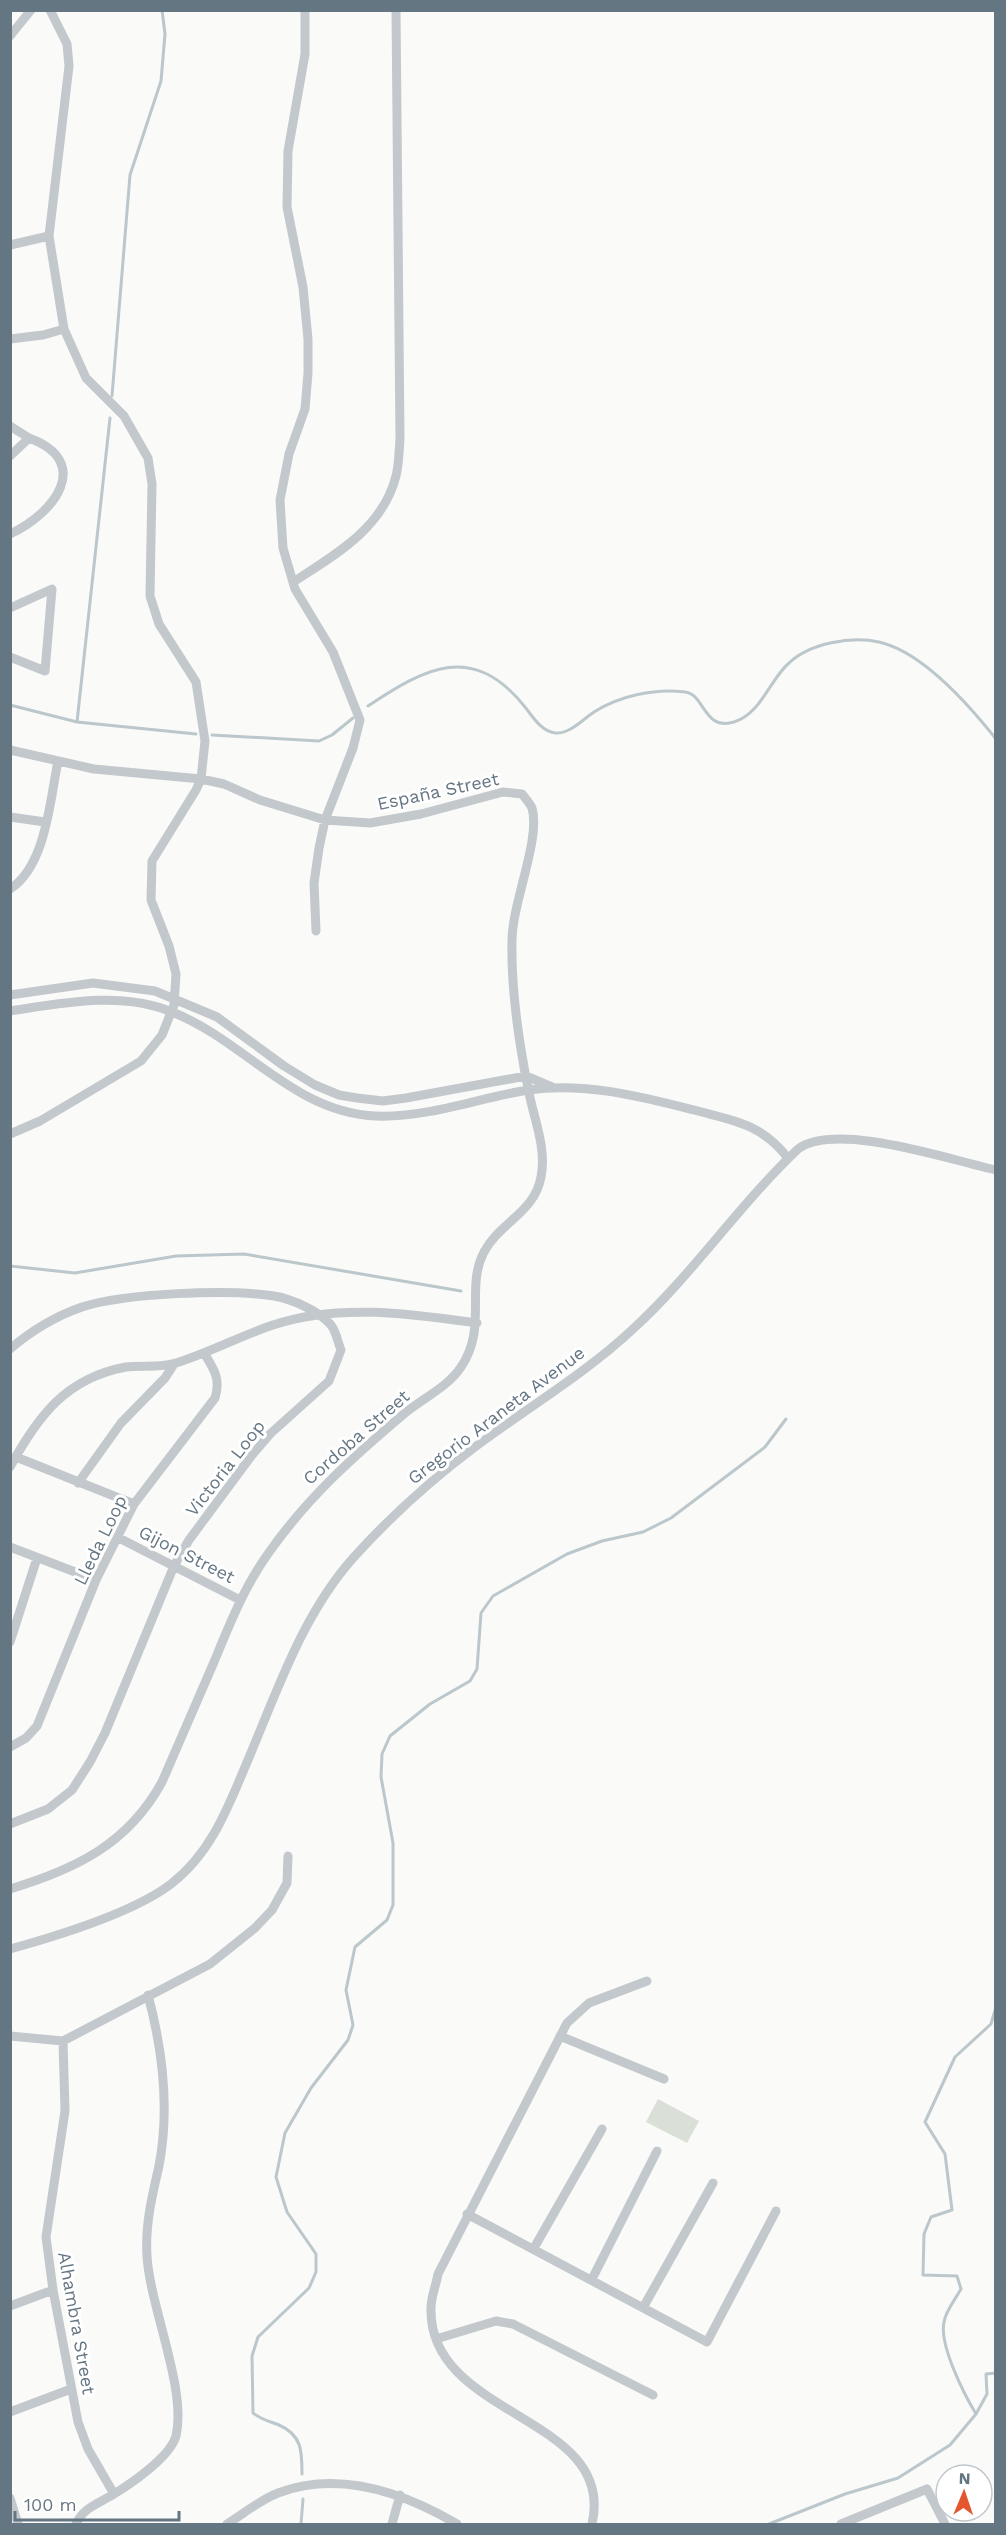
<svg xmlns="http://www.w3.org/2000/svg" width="1006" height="2535" font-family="'Work Sans',sans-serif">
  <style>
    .green { fill: #dadfd7 }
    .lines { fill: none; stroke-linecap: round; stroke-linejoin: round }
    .stream { stroke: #bbc7cb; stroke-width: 3 }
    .minor { stroke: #c3c8cc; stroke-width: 9 }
    .labels { text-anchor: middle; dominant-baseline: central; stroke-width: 6; stroke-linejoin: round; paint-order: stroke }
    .street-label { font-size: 18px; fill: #657683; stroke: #fff }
  </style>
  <rect width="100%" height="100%" fill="#fafaf8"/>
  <path class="green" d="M658 2099 699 2121 687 2143 646 2122Z"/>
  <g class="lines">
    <path class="stream" d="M112 396 130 175 161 81 165 34 162 10
      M10 705 77 722 196 734
      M368 706C425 668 473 641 525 707 533 717 541 731 555 733 570 734 582 720 594 712 619 696 655 688 685 692 705 694 703 731 734 722 761 714 770 679 789 663 810 643 851 636 879 642 923 652 969 705 996 739
      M77 722 110 418
      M212 735 319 741 332 735 353 718
      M10 1266 75 1273 176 1256 244 1254 461 1291
      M976 2414 987 2394 986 2374 996 2373
      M302 2474C302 2451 302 2435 279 2425 269 2421 262 2420 253 2413L252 2356 258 2337 309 2288 316 2272V2254L287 2212 276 2177 285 2133 311 2088 348 2040 353 2025 346 1990 355 1947 387 1920 393 1905V1843L381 1777 382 1754 390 1736 430 1704 470 1681 477 1669 481 1613 493 1596 567 1554 602 1541 643 1532 671 1518 765 1447 786 1419
      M301 2524 303 2499
      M769 2524 845 2494 898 2478 950 2445 976 2414C964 2394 939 2345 944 2322 945 2312 956 2298 961 2289L957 2276 923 2275 924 2234 931 2217 952 2210 945 2154 925 2122 955 2057 991 2024 996 2007"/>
    <path class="minor" d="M305 10V54L288 151 287 207 303 287 308 339V373L305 409 289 454 280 500 283 548 295 589 333 652 360 720 353 748 325 820 319 848 314 883 316 931
      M10 36 31 10
      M10 245 49 236
      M10 339 43 335 64 329
      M10 426 29 438
      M10 456 29 438C94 462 54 514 10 534
      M293 582C335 555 383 528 396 476 399 464 399 451 400 439L396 10
      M10 608 52 589 45 671 10 657
      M10 750 94 769 201 779 224 784 260 800 325 820 370 823 421 814 503 792 522 794C525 798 530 803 532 808 541 839 512 903 512 941 511 987 519 1043 528 1088 533 1117 547 1147 541 1177 535 1212 499 1223 484 1252 465 1288 488 1327 461 1367 448 1387 423 1398 405 1413 353 1457 309 1496 270 1551 245 1585 230 1623 214 1662 197 1702 179 1742 162 1782 128 1844 76 1869 10 1889
      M10 817 45 822
      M10 889C46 866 50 800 58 761
      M10 995 93 983 155 991 217 1017 284 1066 315 1085 339 1095 357 1098 383 1101 406 1098 526 1076 552 1087
      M10 1011C63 1003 121 991 172 1012 244 1040 294 1113 376 1116 427 1118 478 1098 528 1090 585 1082 639 1096 694 1110 735 1121 760 1123 788 1158
      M10 1134 40 1121 141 1061 162 1035 174 1005 176 974 169 946 151 900 152 861 196 790 201 779 205 741 196 682 159 624 150 596 152 484 148 458 124 416 86 378 64 329 49 236 69 66 67 44 50 10
      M10 1349C31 1331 56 1316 82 1307 126 1293 228 1289 274 1296 292 1299 319 1311 331 1325 336 1331 338 1343 341 1350L329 1381 270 1434 252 1455 189 1540 174 1566 105 1733 90 1762 72 1790 48 1809 10 1824
      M16 1457 134 1504
      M10 1467C38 1416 66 1378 126 1367 142 1365 160 1368 176 1363 209 1353 240 1336 273 1325 338 1303 412 1314 477 1323
      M78 1483 121 1423 165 1378 174 1364
      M119 1538 240 1600
      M10 1547 96 1580
      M10 1642 37 1558
      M10 1747 26 1738 37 1726 96 1580 134 1504 215 1398C221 1379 214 1369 204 1353
      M10 1949C57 1936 133 1913 171 1884 210 1854 227 1810 245 1767 276 1695 301 1616 354 1557 391 1516 431 1480 475 1447 527 1408 585 1374 633 1329 693 1274 739 1205 798 1149 836 1121 950 1160 996 1170
      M10 2036 63 2041 210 1964 255 1928 272 1910 287 1883 288 1856
      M560 2036 664 2079
      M63 2041 65 2111 46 2237 53 2290 78 2422 88 2449 114 2494
      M467 2214 707 2342 776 2211
      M534 2248 602 2129
      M592 2279 657 2151
      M10 2306 53 2290
      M644 2306 713 2183
      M436 2339 496 2321 513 2324 653 2395
      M10 2412 71 2389
      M10 2498 18 2524
      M76 2524C84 2507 98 2504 114 2494 132 2483 170 2457 176 2436 187 2389 150 2307 147 2256 145 2225 152 2196 159 2166 170 2108 163 2051 148 1995
      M227 2524C243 2514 260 2500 278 2493 339 2470 404 2493 457 2524
      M392 2524 400 2495
      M592 2524C617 2416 431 2418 431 2311 430 2299 436 2286 438 2274L567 2023 589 2003 647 1981
      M841 2524 927 2489 945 2524"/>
  </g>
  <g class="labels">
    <g class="street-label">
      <text transform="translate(438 791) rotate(-12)">España Street</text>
      <text transform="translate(496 1415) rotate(-37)">Gregorio Araneta Avenue</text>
      <text transform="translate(356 1437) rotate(-41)">Cordoba Street</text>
      <text transform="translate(225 1468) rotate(-52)">Victoria Loop</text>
      <text transform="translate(100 1540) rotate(-64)">Lleda Loop</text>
      <text transform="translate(187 1554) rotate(27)">Gijon Street</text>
      <text transform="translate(77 2323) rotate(80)">Alhambra Street</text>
    </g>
  </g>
  <rect width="1006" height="2535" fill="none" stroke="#657683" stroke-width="24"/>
  <g transform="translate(964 2493) rotate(2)"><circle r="28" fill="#ffffff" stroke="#c1c8cd" stroke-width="1.5"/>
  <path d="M0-4.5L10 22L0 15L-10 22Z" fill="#e4572e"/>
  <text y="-9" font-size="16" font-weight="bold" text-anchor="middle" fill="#657683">N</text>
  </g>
  <path d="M15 2511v9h164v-9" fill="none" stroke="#657683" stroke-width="3"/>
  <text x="24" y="2511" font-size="18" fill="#657683" stroke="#ffffff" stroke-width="4.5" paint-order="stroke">100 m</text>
</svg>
